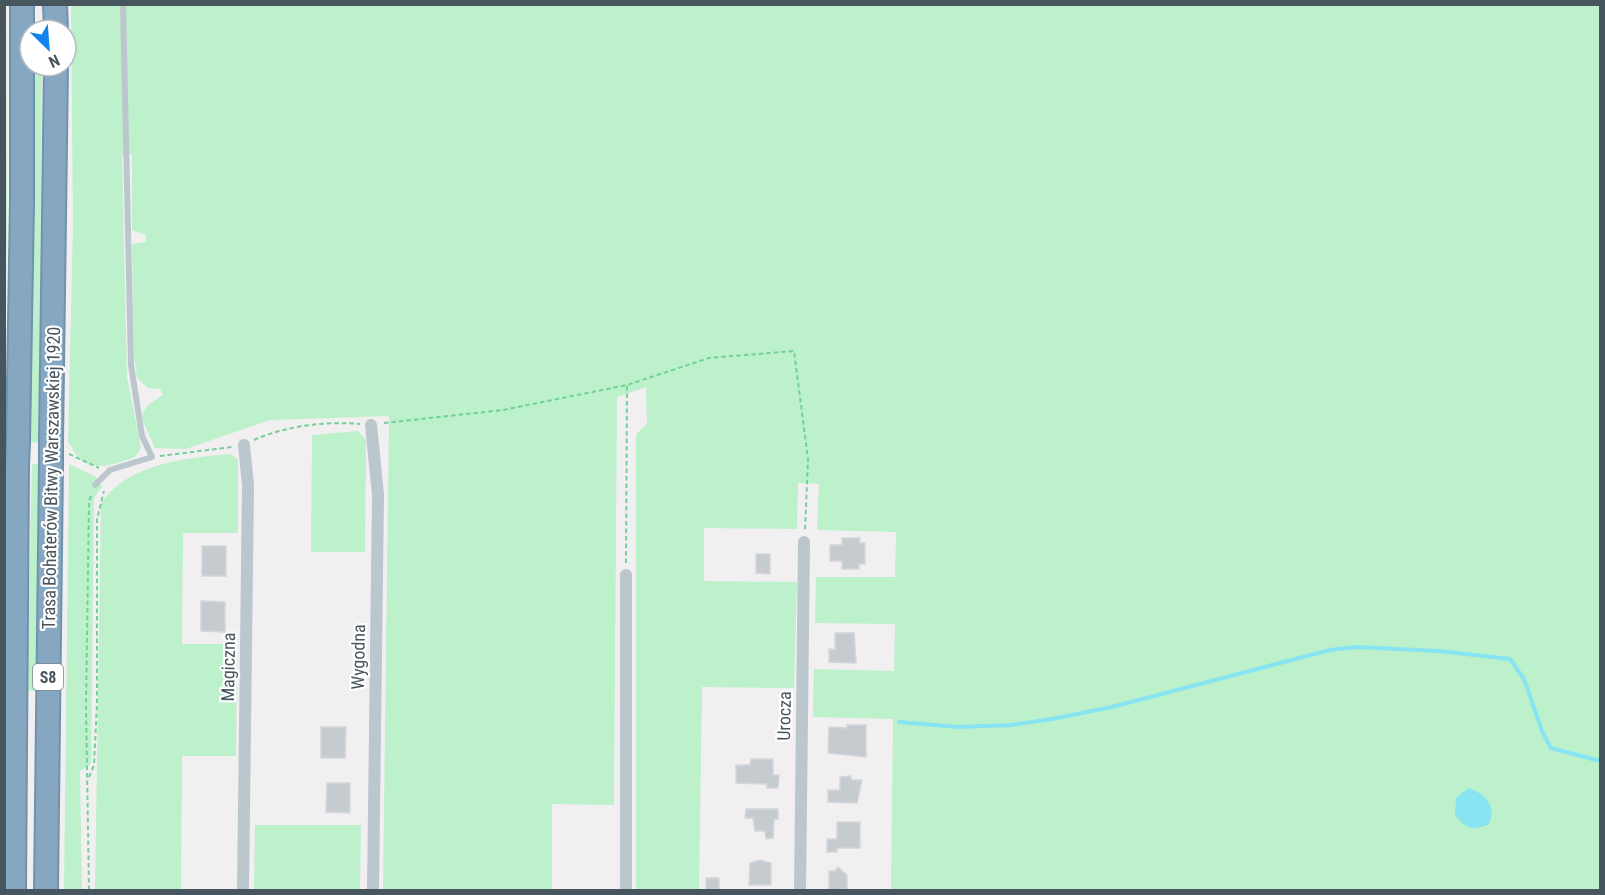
<svg xmlns="http://www.w3.org/2000/svg" width="1605" height="895" font-family="'Roboto Condensed',sans-serif">
  <style>
    .green { fill: #bcf1cc }
    .water { fill: #87e4f0 }
    .lines { fill: none; stroke-linecap: round; stroke-linejoin: round }
    .stream { stroke: #87e4f0; stroke-width: 4 }
    .building { fill: #c6cbcf; stroke: #d3d6db; stroke-width: 1.5 }
    .motorway-casing { stroke: #7092ad; stroke-width: 26 }
    .path { stroke: #72d19a; stroke-width: 2; stroke-dasharray: 4.5 3; stroke-linecap: butt }
    .service { stroke: #bbc6cd; stroke-width: 6 }
    .minor { stroke: #bbc6cd; stroke-width: 12 }
    .motorway { stroke: #85a7c1; stroke-width: 22 }
    .motorway-bridge-casing { stroke: #7092ad; stroke-width: 26; stroke-linecap: butt }
    .motorway-bridge { stroke: #85a7c1; stroke-width: 22 }
    .labels { text-anchor: middle; dominant-baseline: central; stroke-width: 4.5; stroke-linejoin: round; paint-order: stroke }
    .shield { fill: #fff; stroke: #7e888e; stroke-width: 1.5 }
    .shield-label { font-size: 16px; font-weight: bold; fill: #47555e }
    .street-label { font-size: 18px; fill: #47555e; stroke: #fff }
  </style>
  <rect width="100%" height="100%" fill="#f2eff0"/>
  <path class="green" d="M6 4 7 230 5 313 4 5Z
    M71 5H1600V890H891L893 719 813 717 814 669 894 671 895 624 815 623 816 577H895L896 532 817 530 819 484 798 483 797 529 704 528V581L797 582 794 688 702 687 699 890H636V434L647 424 646 387 617 397 614 805 552 804V890H383L389 416 270 420 186 449 155 448 142 419C143 406 153 402 163 395L160 389 148 388 137 378 134 354 132 244 146 242V235L132 230V154H122L127 377 141 448 135 457C118 463 95 473 79 458 75 454 72 447 68 442L73 225Z
    M34 66H42L39 442 30 443Z
    M358 431 366 440 365 552H311L312 435Z
    M231 454 238 460V533H183L182 644H237L236 756H182L181 890H95L101 503C129 463 186 458 231 454Z
    M32 464H39L37 691H27Z
    M69 464 96 477 102 486 94 498 91 764 80 771 82 890H64Z
    M255 825H361L360 890H254Z"/>
  <path class="water" d="M1468 788C1485 793 1497 806 1489 824 1474 831 1465 829 1455 815L1456 798Z"/>
  <g class="lines">
    <path class="stream" d="M899 722 958 727 1011 725 1052 719 1112 707 1330 650 1356 647 1439 651 1510 659 1524 679 1542 731 1551 748 1600 761"/>
  </g>
  <path class="building" d="M842 538H860L859 543H865V564H859V569H842V561H830V545H842Z
    M202 546H226V576H202Z
    M756 554H770V574L756 573Z
    M201 601 225 602V632L201 631Z
    M835 633H854L856 663 829 662V649L835 650Z
    M847 725H866V757L828 753 829 727 847 728Z
    M321 727H346L345 758H321Z
    M751 759H773V775H779L778 788H767V784L736 783V765H750Z
    M851 776V780H862L857 803 828 802V790H840V777Z
    M327 783H350V813L326 812Z
    M746 809H778V819H774L773 838 766 839 765 831H755L753 818H745Z
    M837 822H860V848H837V852H827V839H837Z
    M760 860 771 863V885H749L750 863Z
    M838 867 847 875V891H829V871H835Z
    M706 878H719V891H706Z"/>
  <g class="lines">
    <defs>
      <path id="motorway" d="M55 4 56 30
        M18 442 22 203V4
        M51 442 56 66
        M14 890 17 465
        M46 890 51 464"/>
    </defs>
    <use href="#motorway" class="motorway-casing"/>
    <path class="path" d="M384 423 503 410 627 385 709 358 794 351 808 459 805 530
      M254 440C285 426 326 421 360 424
      M69 454 99 468
      M160 456 232 447
      M626 563 627 385
      M89 777 94 765 97 704V519L104 491
      M89 890 86 706 89 502 92 493"/>
    <path class="service" d="M95 485 110 470 152 457 142 436 131 365 123 4"/>
    <path class="minor" d="M371 425 378 495 373 890
      M243 890 248 485 244 445
      M626 890V575
      M800 890 804 542"/>
    <use href="#motorway" class="motorway"/>
    <defs>
      <path id="motorway-bridge" d="M51 464V442
        M17 465 18 442"/>
    </defs>
    <use href="#motorway-bridge" class="motorway-bridge-casing"/>
    <use href="#motorway-bridge" class="motorway-bridge"/>
  </g>
  <g class="labels">
    <rect class="shield" x="33" y="664" width="30" height="26" rx="4.5"/>
    <g class="shield-label">
      <text x="48" y="677">S8</text>
    </g>
    <g class="street-label">
      <text transform="translate(51 478) rotate(-89)">Trasa Bohaterów Bitwy Warszawskiej 1920</text>
      <text transform="translate(358 657) rotate(-89)">Wygodna</text>
      <text transform="translate(228 667) rotate(-89)">Magiczna</text>
      <text transform="translate(784 716) rotate(-89)">Urocza</text>
    </g>
  </g>
  <rect width="1605" height="895" fill="none" stroke="#47555e" stroke-width="12"/>
  <g transform="translate(48 48) rotate(155)"><circle r="28" fill="#ffffff" stroke="#b5bbbf" stroke-width="1.5"/>
  <path d="M0-4.5L10 22L0 15L-10 22Z" fill="#1084ec"/>
  <text y="-9" font-size="16" font-weight="bold" text-anchor="middle" fill="#47555e">N</text>
  </g>
</svg>
